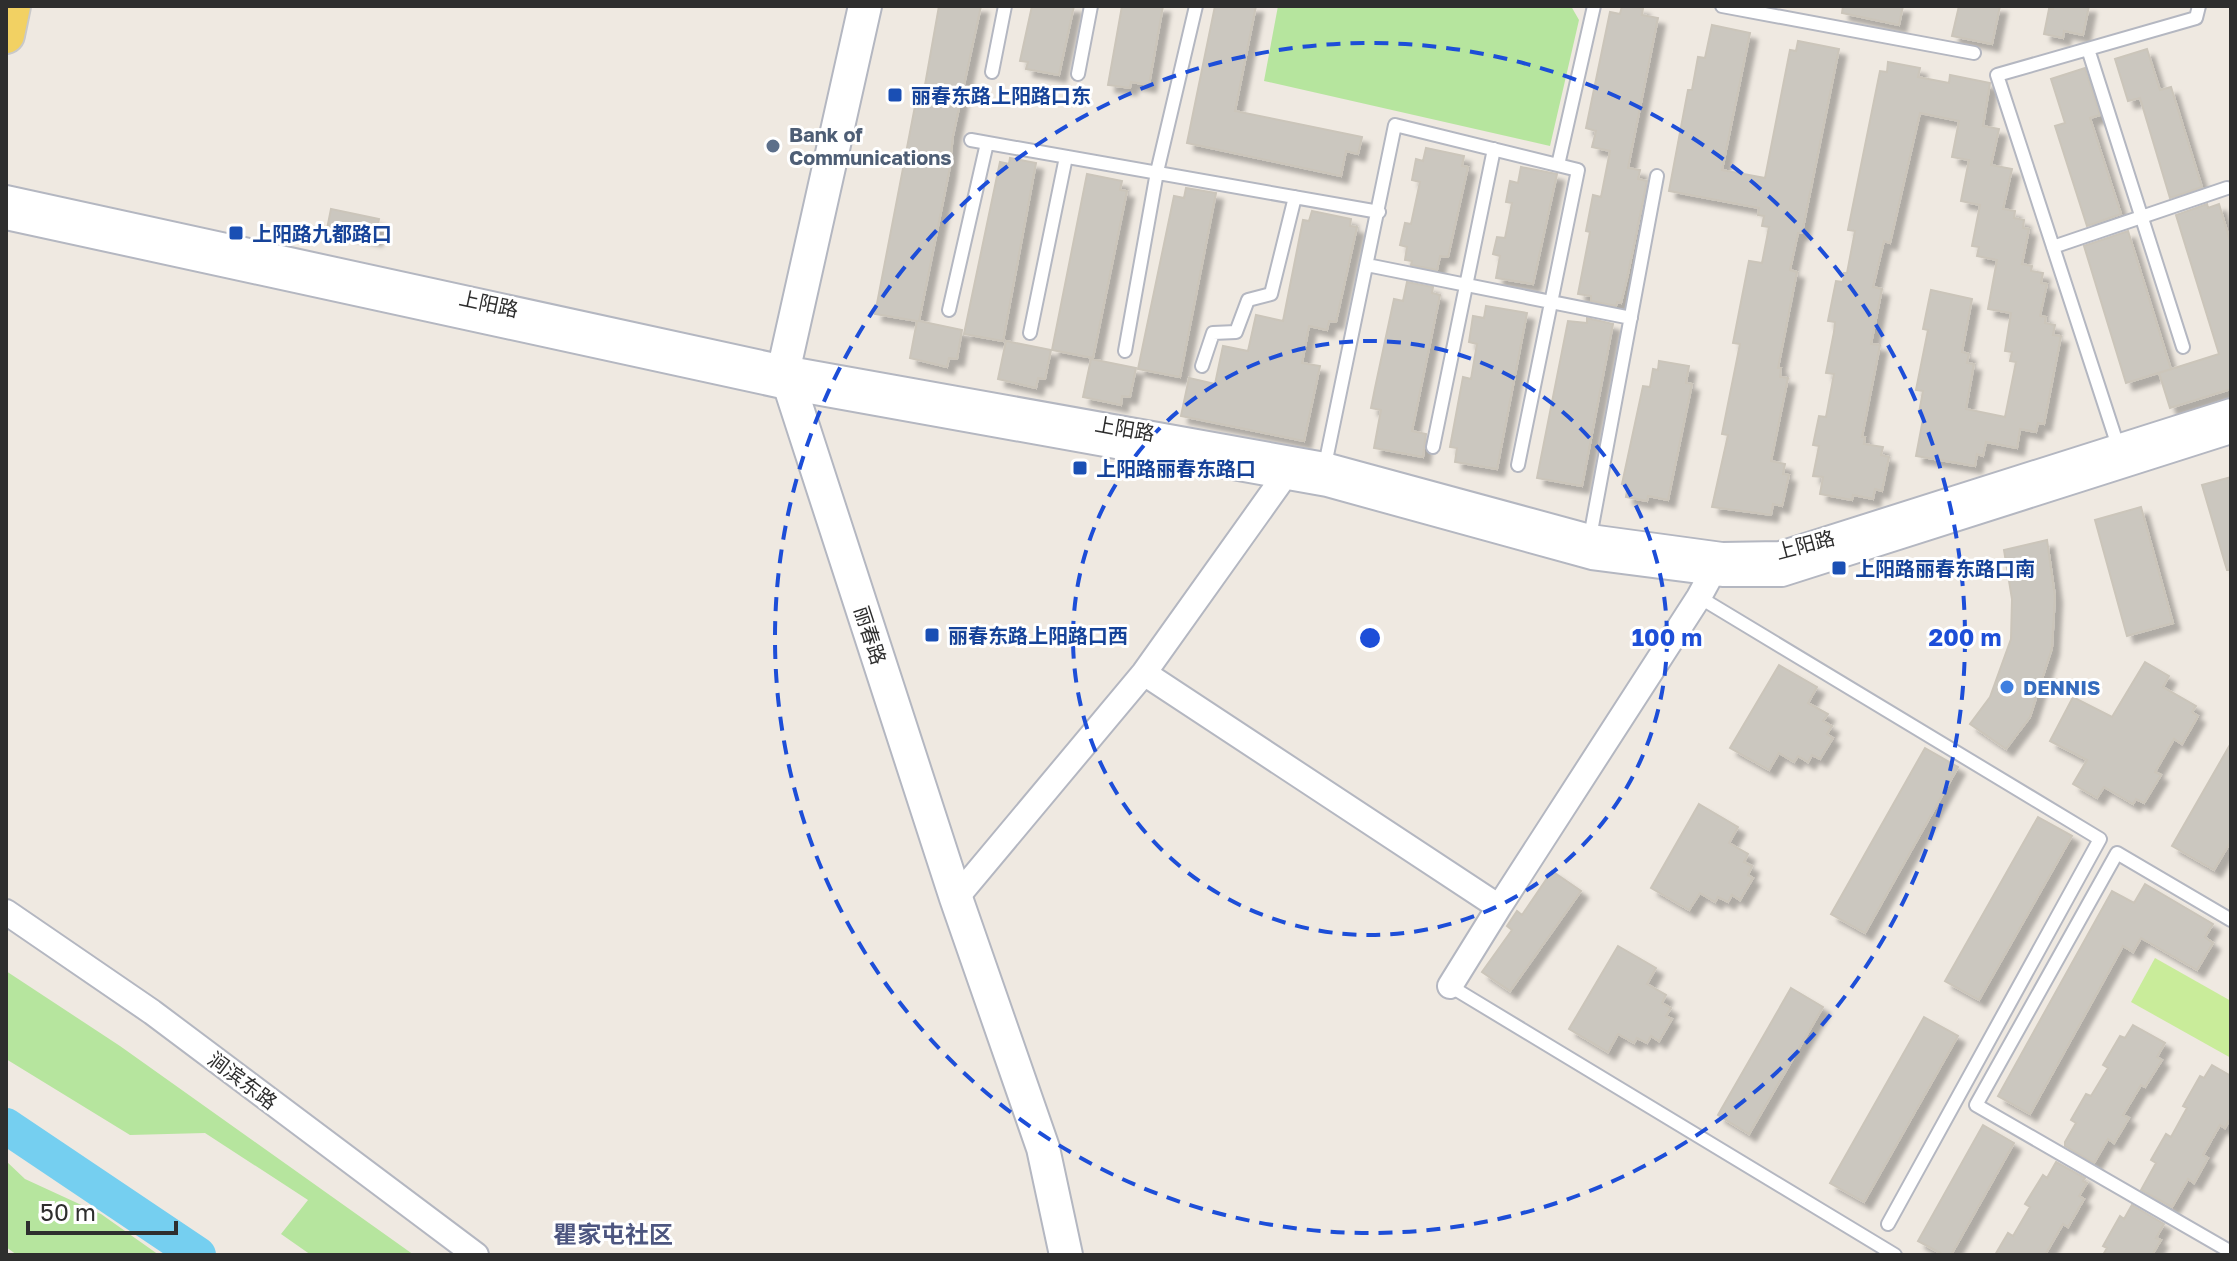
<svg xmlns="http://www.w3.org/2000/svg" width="2237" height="1261" font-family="'Golos Text','Noto Sans SC',sans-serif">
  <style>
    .green { fill: #b6e59e }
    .pitch { fill: #c9ec9a }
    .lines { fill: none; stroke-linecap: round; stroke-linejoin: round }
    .river { stroke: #75cff0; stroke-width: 36 }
    .building { fill: #cbc7bf; stroke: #cbc5ba; stroke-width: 2; filter: url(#shadow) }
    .lane-casing { stroke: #b4b7c1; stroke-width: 16 }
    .street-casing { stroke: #b4b7c1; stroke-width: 28 }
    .secondary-casing { stroke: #b4b7c1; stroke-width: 36 }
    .primary-casing { stroke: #c9c9c9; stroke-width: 40 }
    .lane { stroke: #fff; stroke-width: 12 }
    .street { stroke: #fff; stroke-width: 24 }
    .secondary { stroke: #fff; stroke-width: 32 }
    .primary { stroke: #f2d163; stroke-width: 36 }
    .ring { fill: none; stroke: #1d4ed8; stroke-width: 4; stroke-dasharray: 14 10 }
    .transit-dot { fill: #1a4fb4; stroke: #fff; stroke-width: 3 }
    .service-dot { fill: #5c6f8a; stroke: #fff; stroke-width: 3 }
    .shop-dot { fill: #3f7fe0; stroke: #fff; stroke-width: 3 }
    .labels { text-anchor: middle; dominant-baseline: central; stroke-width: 6; stroke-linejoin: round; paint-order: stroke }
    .transit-label { font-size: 20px; font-weight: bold; fill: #164399; stroke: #fff; text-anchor: start }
    .service-label { font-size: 20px; font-weight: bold; fill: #4e5e75; stroke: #fff; text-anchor: start }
    .street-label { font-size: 20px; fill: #2e2e2e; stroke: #fff }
    .shop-label { font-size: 20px; font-weight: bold; fill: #366cbe; stroke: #fff; text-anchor: start }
    .quarter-label { font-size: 24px; font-weight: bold; fill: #4d5680; stroke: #fff }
    .centre { fill: #1d4ed8; stroke: #fff; stroke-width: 4 }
    .ring-label { font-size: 24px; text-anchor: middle; font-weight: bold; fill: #1d4ed8; stroke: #fff; stroke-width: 6; stroke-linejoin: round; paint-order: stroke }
  </style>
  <defs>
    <filter id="shadow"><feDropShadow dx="7" dy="7" stdDeviation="2" flood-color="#0004"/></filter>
  </defs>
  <rect width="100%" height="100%" fill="#efe9e1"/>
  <path class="green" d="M1278 6H1571L1579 20 1550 146 1264 81Z
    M6 971 120 1046 414 1255H311L281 1234 308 1200 205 1133 130 1135 6 1059Z
    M6 1161 25 1179 101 1214 159 1255H17L6 1247Z"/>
  <path class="pitch" d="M2155 958 2231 1001V1058L2131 1002Z"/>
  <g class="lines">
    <path class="river" d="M6 1126 198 1255"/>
  </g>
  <path class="building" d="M939 6H981L953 136 949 172 919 321 962 330 957 359 949 358 947 367 910 358 917 321 875 314 916 101 922 102Z
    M1032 6H1074L1059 75 1026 69 1028 62 1020 61Z
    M1122 6H1163L1149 85 1131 82 1130 88 1108 85Z
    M1215 6H1256L1235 111 1362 137 1358 154 1346 151 1341 176 1187 143Z
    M1622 6 1643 8 1642 15 1658 18 1628 168 1640 170 1638 179 1647 181 1628 274 1621 303 1617 302 1616 306 1591 301V296L1578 294 1590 232 1586 231 1593 195 1601 197 1610 151 1592 147 1596 131 1586 128 1610 12 1620 14Z
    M1843 6H1903L1899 25 1842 13Z
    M1959 6H2000L1992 44 1952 36Z
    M2053 6H2089L2083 35 2064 31 2063 38 2044 34 2049 9H2053Z
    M1712 25 1750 33 1722 170 1765 178 1790 50 1796 51 1798 41 1839 49 1802 233H1798L1790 270 1797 272 1778 368H1781L1780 377 1788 378 1771 461 1785 464 1783 474 1789 475 1782 506 1773 504 1771 515 1712 507 1728 435 1722 434 1740 344 1733 343 1749 261 1762 263 1769 227 1762 226 1764 216 1758 215 1759 208 1669 191 1688 90H1692L1698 57 1705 58Z
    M2147 49 2160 90 2171 87 2202 187 2170 198 2140 98 2128 101 2115 59Z
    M1888 62 1920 68 1918 77 1949 83 1950 75 1990 83 1983 126 1999 129 1991 165 2012 169 2003 209 2015 211 2014 218 2024 220 2023 228 2029 229 2022 264 2032 266 2031 271 2043 273 2041 283 2047 284 2040 316 2046 317 2045 323 2055 325 2053 335 2061 336 2044 424 2038 423 2036 432 2020 429 2017 448 1986 442 1983 456 1977 454 1975 466 1916 456 1924 414 1919 413 1923 391 1916 390 1928 330 1923 329 1931 290 1972 299 1962 352 1969 354 1967 363 1974 364 1966 409 2005 417 2016 362 2010 361 2012 352 2005 351 2011 313 1988 309 1997 260 1977 256 1979 247 1972 246 1980 205 1961 201 1969 160 1952 157 1959 121 1920 113 1890 243 1884 241 1873 287 1882 289 1871 344 1880 345 1862 437H1865L1864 444 1883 447 1881 455 1889 457 1882 491 1875 489 1873 499 1853 495 1852 500 1820 494 1823 477 1813 476 1819 446 1813 445 1819 416 1826 417 1834 374 1826 373 1834 332 1835 322 1828 321 1836 281 1843 282 1844 273H1847L1855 231 1848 230 1880 71 1887 72Z
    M2085 68 2100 115 2090 118 2121 214 2087 226 2055 126 2065 123 2051 79Z
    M1426 148 1464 156 1462 166 1468 167 1448 257 1440 256 1437 270 1411 265 1412 261 1405 260 1407 247 1400 245 1405 223 1411 224 1420 182 1412 180 1416 159 1423 161Z
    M1010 158 1036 163 1003 341 964 334 1000 162 1009 164Z
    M1521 167 1557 174 1533 284 1496 278 1500 256 1493 254 1497 237 1505 238 1512 203 1506 202 1510 181 1518 183Z
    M1087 174 1122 181 1120 190 1127 191 1093 358 1052 350Z
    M1186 188 1216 193 1180 377 1138 369 1174 196 1184 198Z
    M2207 204 2208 208 2219 204 2231 244V389L2170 408 2159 373 2219 354 2176 215Z
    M331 209 379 219 375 239 327 229Z
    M1312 211 1351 219 1350 226 1357 227 1336 322 1329 321 1327 330 1309 326 1302 363 1320 366 1304 441 1181 416 1189 378 1215 384 1223 346 1248 351 1256 315 1283 321 1303 220 1309 221Z
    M2128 231 2171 369 2126 383 2084 246Z
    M1407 282 1433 287 1432 293 1440 295 1412 431 1426 434 1423 457 1374 448 1381 410 1371 408 1375 388 1394 299 1403 301Z
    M1486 306 1527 313 1497 469 1455 462 1457 448 1450 447 1463 377 1471 379 1477 344 1469 342 1473 316 1484 318Z
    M1587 318 1613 324 1582 486 1537 478 1568 321 1587 323Z
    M1006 341 1051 350 1045 379 1038 378 1036 388 998 379Z
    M1091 359 1136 368 1130 397 1122 396 1121 405 1083 397Z
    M1659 361 1689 366 1686 383 1692 384 1668 500 1648 496 1647 501 1626 497 1628 485 1622 484 1643 386 1650 387 1653 369 1658 370Z
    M2231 477V570H2227L2202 485Z
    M2141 507 2173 623 2127 636 2095 520Z
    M2047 540 2055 596 2052 648 2030 717 2006 749 1970 724 1990 697 2011 639 2012 599 2004 550Z
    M2145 662 2169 676 2163 687 2196 706 2192 712 2198 716 2182 744 2174 739 2155 772 2161 775 2144 803 2136 799 2133 804 2104 787 2097 798 2073 784 2087 760 2050 741 2073 697 2112 717Z
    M1779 665 1817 687 1808 703 1828 714 1823 721 1832 726 1827 734 1833 738 1820 759 1812 755 1808 762 1798 756 1794 762 1779 753 1769 770 1730 748Z
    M2231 743V841L2214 870 2172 846Z
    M1925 748 1958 767 1865 933 1831 914Z
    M1699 804 1738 827 1729 843 1748 854 1744 862 1752 866 1748 875 1753 878 1740 900 1732 895 1728 902 1718 897 1715 902 1700 893 1689 910 1651 888Z
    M2038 817 2072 836 1979 1000 1945 981Z
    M1552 871 1581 891 1510 991 1482 972 1512 930 1507 926 1517 911 1522 915Z
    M2145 884 2213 924 2205 937 2213 943 2197 970 2141 938 2133 952 2123 946 2030 1114 1998 1096 2112 891 2134 903Z
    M1618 946 1656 968 1647 984 1666 995 1662 1003 1671 1008 1666 1016 1672 1019 1659 1041 1651 1036 1647 1043 1637 1038 1634 1043 1618 1034 1608 1052 1569 1029Z
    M1791 988 1823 1007 1749 1134 1718 1115Z
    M1924 1017 1958 1036 1864 1202 1830 1183Z
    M2133 1025 2165 1043 2157 1057 2162 1060 2145 1087 2141 1085 2123 1115 2129 1118 2114 1143 2108 1139 2094 1163 2065 1146V1142L2076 1123 2071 1120 2086 1094 2091 1096 2108 1068 2103 1065 2120 1036 2125 1038Z
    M2212 1065 2231 1076V1117L2225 1128 2220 1125 2203 1155 2208 1158 2194 1183 2188 1179 2172 1207 2141 1190 2156 1163 2151 1160 2166 1134 2171 1137 2187 1108 2183 1106 2200 1076 2204 1078Z
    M1983 1125 2014 1143 1951 1255H1944L1918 1241Z
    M2056 1162 2085 1178 2083 1181 2087 1183 2079 1196 2084 1199 2068 1227 2063 1224 2045 1255H1995L2008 1233 2013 1236 2030 1207 2025 1204 2043 1175 2047 1178Z
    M2132 1205 2164 1224 2156 1238 2161 1240 2152 1255H2103L2107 1248 2103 1246 2120 1216 2124 1219Z"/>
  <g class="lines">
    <defs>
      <path id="lane" d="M1722 6 1974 53
        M2088 49 2183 347
        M992 72 1005 6
        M1078 74 1091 6
        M971 140 1379 212
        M1558 165 1594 6
        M2053 247 2227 188
        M1367 265 1631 318
        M949 310 987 143
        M1030 333 1066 157
        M1125 351 1157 172 1196 6
        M1202 366 1213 333 1236 332 1248 300 1271 294 1295 197
        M2118 446 1997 75 2196 18 2199 6
        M1433 447 1494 149
        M1325 465 1395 125 1578 170 1518 465
        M1590 537 1657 176
        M1699 597 2100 839 1888 1224
        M2231 920 2117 853 1976 1105 2231 1252
        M1450 986 1895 1255"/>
      <path id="street" d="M6 198 784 368 1325 465 1590 537 1722 555 1780 554 2231 411
        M6 217 787 387 1327 484 1592 557 1724 574H1782L2231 431
        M1144 673 1499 907 1450 986
        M956 898 1144 673 1293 464
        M1499 907 1699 597 1718 562
        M6 912 152 1012 476 1255"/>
      <path id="secondary" d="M865 6 784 368 956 898 1043 1148 1066 1255"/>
      <path id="primary" d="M6 35 12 6"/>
    </defs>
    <use href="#lane" class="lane-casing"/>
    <use href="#street" class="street-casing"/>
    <use href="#secondary" class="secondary-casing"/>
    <use href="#primary" class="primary-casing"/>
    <use href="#lane" class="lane"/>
    <use href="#street" class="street"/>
    <use href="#secondary" class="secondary"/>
    <use href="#primary" class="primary"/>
  </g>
  <g class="ring">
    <circle cx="1370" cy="638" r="297"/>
    <circle cx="1370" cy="638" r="595"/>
  </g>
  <g class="transit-dot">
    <rect x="887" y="87" width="16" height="16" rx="4"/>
    <rect x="228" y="225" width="16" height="16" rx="4"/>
    <rect x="1072" y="460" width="16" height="16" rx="4"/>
    <rect x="1831" y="560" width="16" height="16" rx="4"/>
    <rect x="924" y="627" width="16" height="16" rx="4"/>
  </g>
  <circle class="service-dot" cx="773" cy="146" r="8"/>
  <circle class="shop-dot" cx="2007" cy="687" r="8"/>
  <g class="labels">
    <g class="transit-label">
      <text x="911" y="95">丽春东路上阳路口东</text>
      <text x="252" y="233">上阳路九都路口</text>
      <text x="1096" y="468">上阳路丽春东路口</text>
      <text x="1855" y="568">上阳路丽春东路口南</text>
      <text x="948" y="635">丽春东路上阳路口西</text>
    </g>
    <g class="service-label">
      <text x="789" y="134">Bank of<tspan x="789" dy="23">Communications</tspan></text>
    </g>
    <g class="street-label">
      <text transform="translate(489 303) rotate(12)">上阳路</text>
      <text transform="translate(1125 428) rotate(10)">上阳路</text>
      <text transform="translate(1805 544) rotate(-15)">上阳路</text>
      <text transform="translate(871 635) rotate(72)">丽春路</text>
      <text transform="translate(243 1080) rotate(37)">涧滨东路</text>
    </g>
    <g class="shop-label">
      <text x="2023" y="687">DENNIS</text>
    </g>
    <g class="quarter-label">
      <text x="613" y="1233">瞿家屯社区</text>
    </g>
  </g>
  <circle cx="1370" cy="638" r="12" class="centre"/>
  <g class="ring-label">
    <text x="1667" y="646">100 m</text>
    <text x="1965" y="646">200 m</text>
  </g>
  <rect width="2237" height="1261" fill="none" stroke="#2e2e2e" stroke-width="16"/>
  <path d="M28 1221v12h148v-12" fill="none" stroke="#2e2e2e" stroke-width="4"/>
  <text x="40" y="1221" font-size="24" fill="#2e2e2e" stroke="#ffffff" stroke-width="6" paint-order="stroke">50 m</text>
</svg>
